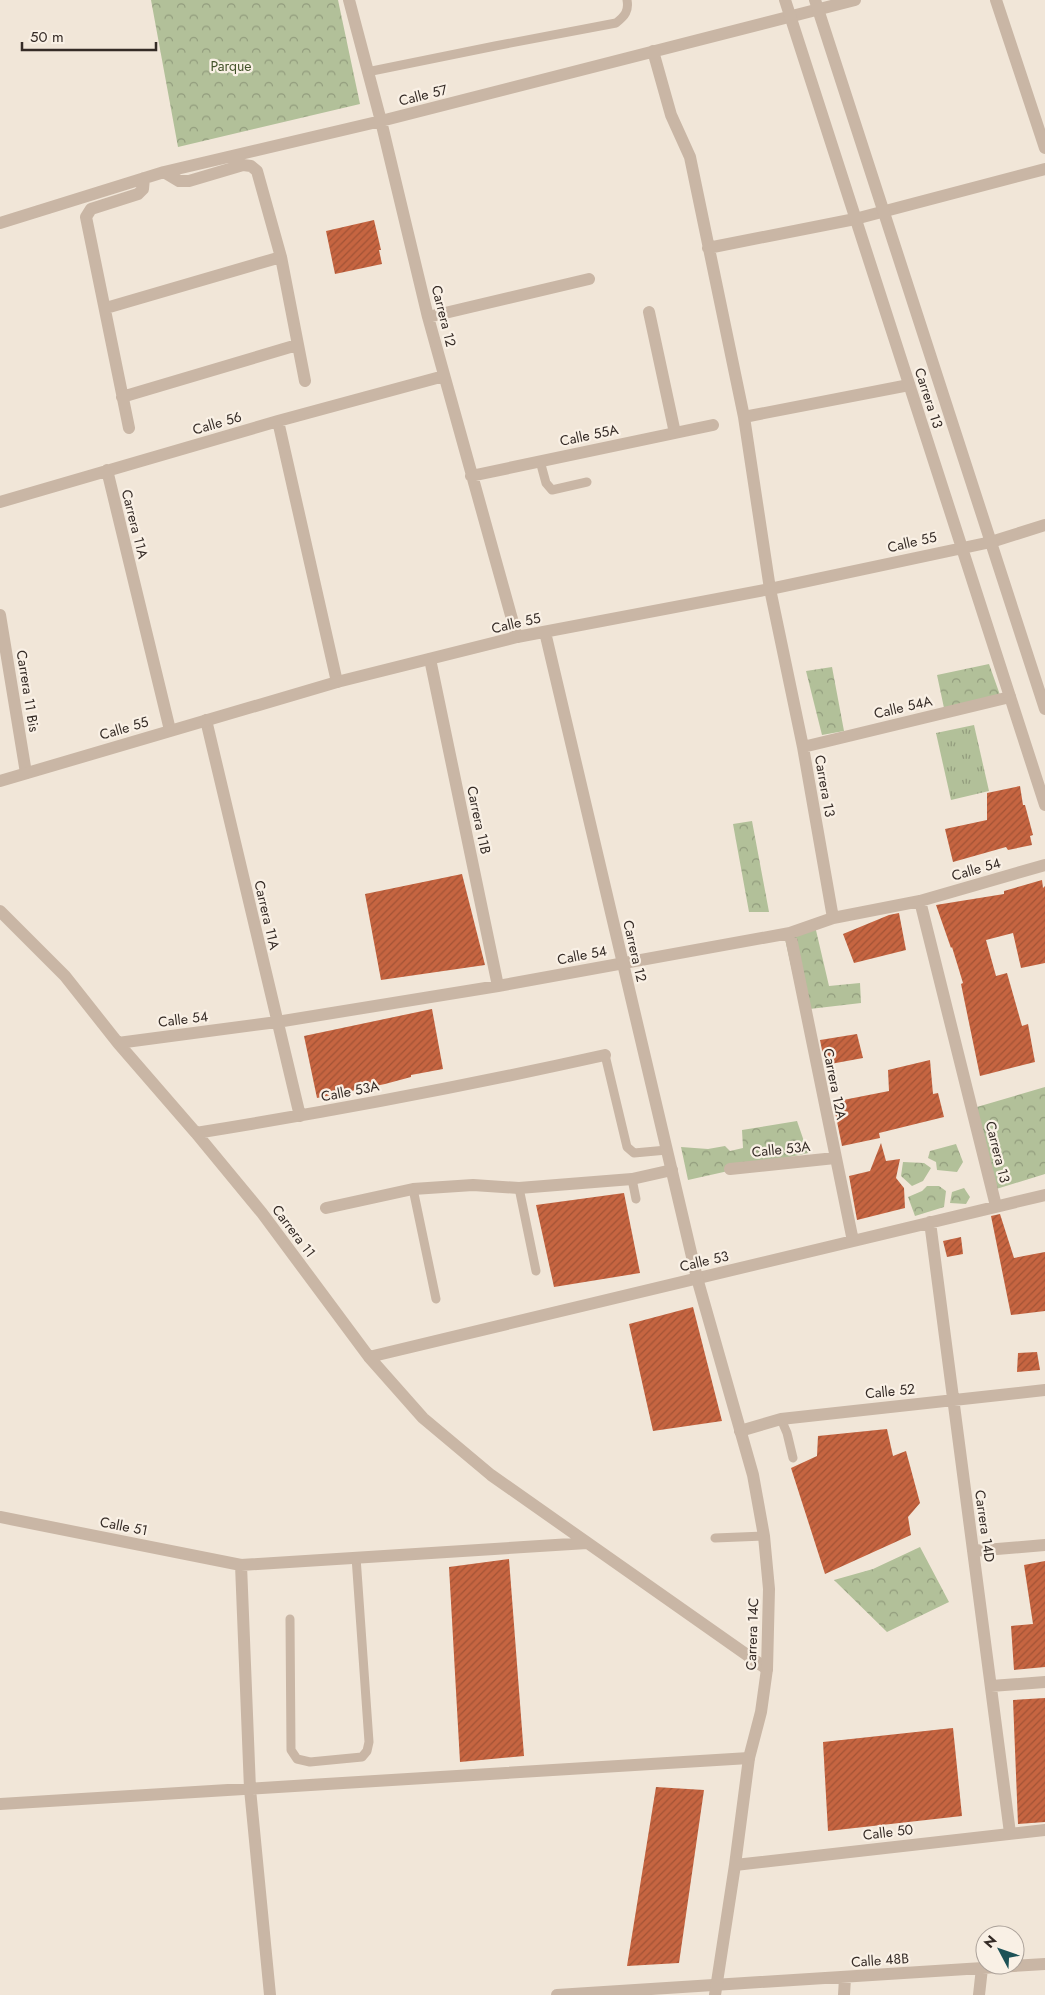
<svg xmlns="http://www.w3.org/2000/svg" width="1045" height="1995" font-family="Jost,sans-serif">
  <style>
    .grass { fill: url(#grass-tufts) }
    .forest { fill: url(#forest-crowns) }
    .building { fill: url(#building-hatch) }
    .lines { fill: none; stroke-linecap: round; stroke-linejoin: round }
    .service { stroke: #c9b6a5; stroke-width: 9 }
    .minor { stroke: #c9b6a5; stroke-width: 12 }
    .tertiary { stroke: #c9b6a5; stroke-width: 12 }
    .labels { text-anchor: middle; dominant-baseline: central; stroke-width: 4.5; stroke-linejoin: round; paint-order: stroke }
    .park-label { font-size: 14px; fill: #43532a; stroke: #f9f0e5 }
    .street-label { font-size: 14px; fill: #352b26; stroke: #f9f0e5 }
  </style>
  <defs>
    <pattern id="grass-tufts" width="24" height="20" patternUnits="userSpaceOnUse" patternTransform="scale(1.25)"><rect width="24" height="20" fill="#b2c099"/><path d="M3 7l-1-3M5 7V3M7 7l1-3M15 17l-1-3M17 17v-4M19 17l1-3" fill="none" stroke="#929c7d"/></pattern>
    <pattern id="forest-crowns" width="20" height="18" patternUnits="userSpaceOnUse" patternTransform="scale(1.25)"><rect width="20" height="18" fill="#b2c099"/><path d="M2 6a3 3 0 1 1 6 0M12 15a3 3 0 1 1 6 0" fill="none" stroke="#929c7d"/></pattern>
    <pattern id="building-hatch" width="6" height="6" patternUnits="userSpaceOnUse" patternTransform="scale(1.25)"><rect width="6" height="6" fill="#c66541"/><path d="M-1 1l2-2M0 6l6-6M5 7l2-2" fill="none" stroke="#a25336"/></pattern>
  </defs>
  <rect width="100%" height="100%" fill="#f1e6d8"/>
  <path class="grass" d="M974 725 989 791 951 800 936 733Z"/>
  <path class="forest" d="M151 0H338L360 104 178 147Z
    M989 664 1000 695 944 708 937 675Z
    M832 667 844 731 822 735 806 671Z
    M752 821 769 912H749L733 824Z
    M815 926 829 986 860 983 861 1003 801 1010 783 930Z
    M1045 1087V1174L993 1190 970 1109Z
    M797 1121 808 1153 688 1180 681 1147 708 1149 725 1146 730 1151 743 1148 742 1130Z
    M956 1144 963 1162 957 1172 937 1170 936 1162 928 1158 930 1151Z
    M903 1162 924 1163 931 1168 923 1181 912 1186 901 1176Z
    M927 1186H939L946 1191 944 1207 915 1216 908 1197 922 1191Z
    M964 1188 970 1197 966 1204 950 1203 952 1192Z
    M920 1547 949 1602 887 1632 834 1580 873 1569Z"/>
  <path class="building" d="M374 220 381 250H379L382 264 335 274 326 231Z
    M1020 786 1023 805H1025L1033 835 1030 836 1032 845 1008 850 1006 847 953 862 945 829 987 820V793Z
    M462 874 485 965 381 980 365 894Z
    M1042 880 1043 888 1045 886V963L1021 968 1013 933 986 940 996 976 1007 973 1022 1026 1028 1024 1035 1062 980 1076 961 984 963 983 952 947 951 948 936 905 1004 894V891Z
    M899 913 906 950 854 963 843 934 889 915Z
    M432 1009 443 1069 411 1075V1077L385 1084 317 1098 304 1036Z
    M857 1034 863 1058 825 1065 820 1040Z
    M930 1060 933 1094 938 1093 944 1117 879 1133 880 1138 842 1146 833 1102 889 1091 888 1070Z
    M881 1143 886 1161 900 1159 896 1178 904 1188 905 1208 857 1220 849 1176 870 1171Z
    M624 1193 640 1273 554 1287 536 1205Z
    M1000 1214 1014 1258 1045 1252V1311L1011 1315 991 1216Z
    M961 1237 963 1254 947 1257 943 1241Z
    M693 1307 722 1421 653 1431 629 1324Z
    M1037 1352 1040 1370 1017 1372 1018 1353Z
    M887 1429 893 1456 906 1451 920 1503 908 1517 911 1535 825 1574 791 1468 817 1456 818 1436Z
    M509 1559 524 1756 460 1762 449 1567Z
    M1045 1561V1667L1014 1670 1011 1626 1033 1624 1024 1565Z
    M1045 1698V1822L1018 1824 1013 1700Z
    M953 1728 962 1816 828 1831 823 1742Z
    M656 1787 704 1790 679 1963 627 1966Z"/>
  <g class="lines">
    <path class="service" d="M367 72 495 46 616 23C625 16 629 11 627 0
      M540 461 546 483 552 490 587 482
      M605 1055 627 1147 634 1153 667 1150
      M632 1179 636 1199
      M519 1188 536 1271
      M413 1189 436 1299
      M781 1419 787 1433 793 1458
      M715 1538 764 1536
      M290 1619 291 1750 297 1759 310 1762 362 1757 367 1751 369 1742 356 1557"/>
    <path class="minor" d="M349 0 381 121 428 317 517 637
      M996 0 1045 148
      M653 51 671 115 690 157 744 417 770 589 803 747 833 918
      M164 172 179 181H189L243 165 251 166 257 171 281 257 305 381
      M0 223 164 172 381 121 855 0
      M708 248 855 219 1045 169
      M106 308 281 257
      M649 312 675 433
      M428 317 589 279
      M122 397 297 345
      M744 417 909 385
      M278 421 337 682
      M129 428 86 217 91 209 138 194 143 189 144 178
      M107 470 170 730
      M471 476 713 425
      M0 502 278 421 444 376
      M991 542 1045 525
      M0 615 26 773
      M430 659 498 986
      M206 720 300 1116
      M803 747 1010 697
      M920 901 996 1206
      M0 911 65 976 118 1043 196 1133 262 1213 369 1357 423 1418 491 1475 767 1669
      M790 933 853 1241
      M118 1043 277 1022 498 986 790 933 833 918 920 901 1045 865
      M196 1133C333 1111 470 1085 605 1055
      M730 1169 835 1158
      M326 1208 413 1189 473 1185 519 1188 632 1179 672 1170
      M930 1222 1010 1833
      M369 1357 1045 1195
      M740 1431 781 1419 1045 1390
      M0 1517 241 1565 587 1543
      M973 1551 1045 1545
      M241 1565 250 1789 270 1995
      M991 1686 1045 1682
      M0 1804 749 1758
      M557 1995 1045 1964
      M844 1995 845 1978
      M979 1995 982 1968"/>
    <path class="tertiary" d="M785 0 1045 805
      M815 0 1045 709
      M545 632 697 1278 753 1475 764 1536 769 1589 767 1669 761 1712 749 1758 735 1865 715 1995
      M0 781 337 682 517 637 770 589 991 542
      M735 1865 1045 1830"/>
  </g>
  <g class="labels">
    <g class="park-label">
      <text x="231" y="66">Parque</text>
    </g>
    <g class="street-label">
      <text transform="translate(423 95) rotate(-14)">Calle 57</text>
      <text transform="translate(444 316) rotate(76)">Carrera 12</text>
      <text transform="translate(929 398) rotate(72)">Carrera 13</text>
      <text transform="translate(217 423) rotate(-16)">Calle 56</text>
      <text transform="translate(589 435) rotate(-12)">Calle 55A</text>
      <text transform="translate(135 524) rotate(76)">Carrera 11A</text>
      <text transform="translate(912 542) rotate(-13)">Calle 55</text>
      <text transform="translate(516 623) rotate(-13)">Calle 55</text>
      <text transform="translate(28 691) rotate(81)">Carrera 11 Bis</text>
      <text transform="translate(903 707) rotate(-13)">Calle 54A</text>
      <text transform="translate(124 728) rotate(-16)">Calle 55</text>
      <text transform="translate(825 786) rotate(80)">Carrera 13</text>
      <text transform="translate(479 820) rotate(78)">Carrera 11B</text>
      <text transform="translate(976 869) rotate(-16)">Calle 54</text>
      <text transform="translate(267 915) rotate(77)">Carrera 11A</text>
      <text transform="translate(635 951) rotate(77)">Carrera 12</text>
      <text transform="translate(582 955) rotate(-11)">Calle 54</text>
      <text transform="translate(183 1019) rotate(-7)">Calle 54</text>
      <text transform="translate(835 1084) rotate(79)">Carrera 12A</text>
      <text transform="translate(350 1091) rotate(-11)">Calle 53A</text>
      <text transform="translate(781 1149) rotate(-6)">Calle 53A</text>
      <text transform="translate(998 1152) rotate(76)">Carrera 13</text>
      <text transform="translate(294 1231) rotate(53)">Carrera 11</text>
      <text transform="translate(704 1261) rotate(-13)">Calle 53</text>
      <text transform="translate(890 1391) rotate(-6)">Calle 52</text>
      <text transform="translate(124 1526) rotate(11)">Calle 51</text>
      <text transform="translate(985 1526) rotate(82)">Carrera 14D</text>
      <text transform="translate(752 1634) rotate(-88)">Carrera 14C</text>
      <text transform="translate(888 1832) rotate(-7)">Calle 50</text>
      <text transform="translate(880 1960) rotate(-4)">Calle 48B</text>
    </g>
  </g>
  <g transform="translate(1000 1950) rotate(311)"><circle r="24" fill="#f9f0e5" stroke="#aba199"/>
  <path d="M0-4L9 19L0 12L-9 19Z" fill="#1c5156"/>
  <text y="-8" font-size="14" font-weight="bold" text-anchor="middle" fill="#352b26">N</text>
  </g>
  <path d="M22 42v8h134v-8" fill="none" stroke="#352b26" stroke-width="2.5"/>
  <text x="30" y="42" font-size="15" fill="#352b26" stroke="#f9f0e5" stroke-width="4" paint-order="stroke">50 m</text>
</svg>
